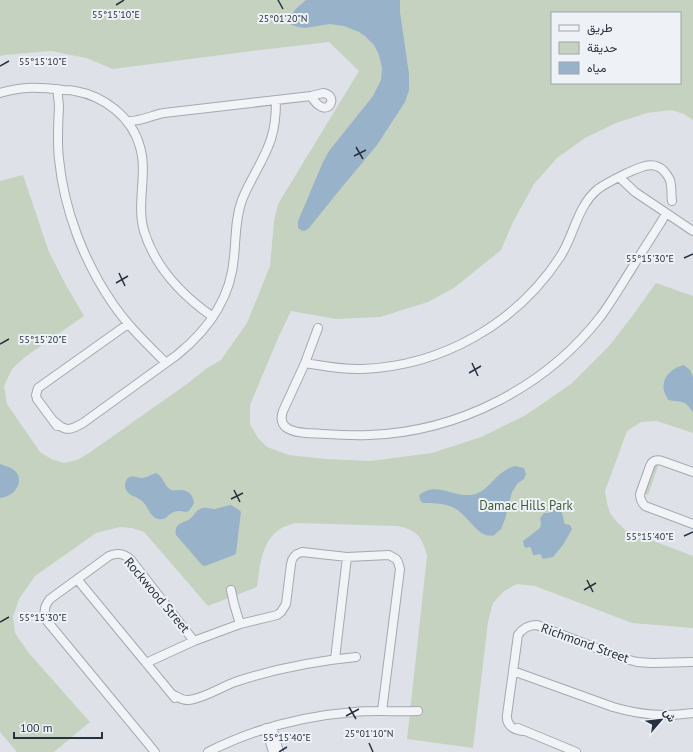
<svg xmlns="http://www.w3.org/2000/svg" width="693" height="752" font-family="'PT Sans',Vazirmatn,sans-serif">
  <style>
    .green { fill: #c5d2bf; fill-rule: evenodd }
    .water { fill: #98b2ca }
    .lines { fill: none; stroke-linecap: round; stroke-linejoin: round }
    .minor-casing { stroke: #a3a9b2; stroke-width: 10 }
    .minor { stroke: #f1f3f6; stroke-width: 8 }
    .ticks { fill: none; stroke: #27313f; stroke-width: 1.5 }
    .labels { text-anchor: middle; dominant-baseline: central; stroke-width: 4; stroke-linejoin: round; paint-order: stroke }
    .park-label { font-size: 13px; fill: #3d5c34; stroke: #eef1f6 }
    .street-label { font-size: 13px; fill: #27313f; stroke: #eef1f6 }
    .ticks-label { font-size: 10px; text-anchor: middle; fill: #27313f; stroke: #eef1f6; stroke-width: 4; stroke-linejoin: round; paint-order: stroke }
  </style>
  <rect width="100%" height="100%" fill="#dee2e8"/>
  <path class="green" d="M0 0H693V120L684 114 671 110 647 113 616 123 585 138 557 158 534 184 513 222 501 250 454 288 428 302 380 317 336 319 291 311 279 336 250 405V424L258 438 267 447 289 455 326 459 370 461 432 453 481 437 526 415 571 384 610 345 633 315 656 283 693 296V433L657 421 641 422 627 431 605 491 607 503 610 513 617 522 625 530 693 556V628L632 623 535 586 517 584 504 591 493 603 488 622 473 748 407 739 427 556C422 536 417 530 397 526L295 523C290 525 284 526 280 529 261 542 260 566 257 587L208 606 144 532 132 528 120 527 96 533 35 576 19 599 13 617 15 633 28 652 90 722 54 752H17L0 732V181L23 175 49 252 67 287 84 316 25 357 12 369 4 386 7 404 40 452 51 459 64 463 77 460 89 453 187 384 207 368 221 360 247 323 270 266 274 221 278 204 359 71 329 42 252 51 113 69 86 58 51 51 5 55 0 56ZM552 13H680V83H552Z
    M652 461 659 463 648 495 641 492Z"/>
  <path class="water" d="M306 0H400V12L409 74V90L405 102 377 145 342 187 309 228C304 232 303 232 298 228V221L323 162 329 151 373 96 381 80 382 68 379 55 374 45 365 36 359 32 344 26 330 24 305 28 298 27 292 25 289 23C289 13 299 6 306 0Z
    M684 365 690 370 693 377V412C691 410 689 406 686 404 683 401 673 401 668 400 667 397 665 394 664 391 661 377 672 368 684 365Z
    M0 464C5 466 11 467 15 471 23 478 18 491 9 495 7 497 3 497 0 498Z
    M515 466 524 468 526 474 524 479 518 483 512 492 505 519 501 529 493 536C491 535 488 536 486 535 475 532 465 512 452 507 443 503 433 503 423 503L420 500 419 495C435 483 447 493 464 495 465 495 470 495 471 495 487 493 493 477 506 470 509 468 512 467 515 466Z
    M156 473C164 477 164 486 171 490 174 491 176 490 180 490 189 490 193 495 194 503 186 519 185 508 174 512 168 514 166 521 158 519 150 517 148 506 142 501 136 496 125 495 125 485 125 484 126 480 127 479 131 474 137 478 142 478 146 478 152 474 156 473Z
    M231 505 239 510 241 512 236 553 234 555 205 566 202 565 176 535C173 522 186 523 191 518 195 514 197 509 203 508 207 507 211 509 215 509 221 508 224 506 231 505Z
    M557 508H559C564 514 562 517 565 524L570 525 572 529 563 545 553 557 543 559 541 555 539 554 536 555H533L531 548 529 547 526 548 524 546 523 541 540 528 541 522 540 518 544 513H549Z"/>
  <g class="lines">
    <defs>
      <path id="minor" d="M58 89C57 95 59 101 59 107 58 125 57 142 59 159 64 210 84 262 113 304 128 326 147 344 166 363
        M0 93C23 86 39 87 63 90 67 90 71 90 75 91 104 96 132 117 140 147 148 173 136 204 144 231 155 267 183 296 213 317
        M323 93C338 95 330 113 320 106 316 104 313 99 311 96Z
        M127 121C140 122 152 115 164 113L311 96
        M619 177 635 192 693 231
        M318 328 305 363 283 411C277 428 292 432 306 433 327 434 348 436 369 435 459 432 546 387 601 316 612 301 622 284 632 268 643 250 655 232 666 214
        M305 363C324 366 343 370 362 369 442 366 516 324 560 257 574 236 577 206 598 189 606 183 617 178 627 173 639 168 652 160 663 170 666 173 668 176 670 180 672 187 671 194 672 201
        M55 422C66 432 71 430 83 423L177 355C208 330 231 298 234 257 236 238 235 219 242 200 250 179 264 161 271 139 275 127 276 113 276 100
        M57 426 37 399 36 395 38 388 128 324
        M693 472 662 461C656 459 652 461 650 466L640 494C640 499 641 502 645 506L693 524
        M77 579 175 698
        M231 590 234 604 240 624
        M335 659 347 557
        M146 663 194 641 240 624 277 615 281 612 286 604 291 564C292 557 295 554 302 552L347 557 389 555 396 559 398 562 400 569 382 711
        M513 671 613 707C641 715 664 717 693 713
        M172 694C178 697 183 701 189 700 205 698 221 687 235 682 274 669 315 661 356 657
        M272 727 279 752
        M266 728 273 752
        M518 728 576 752
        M523 731C513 730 506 725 507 715L518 635C523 628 528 625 537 625L622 658 637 662 652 663 693 662
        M155 752 47 621C43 613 44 606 50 599L109 556C117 552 125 554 131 560L194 641
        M208 752C253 729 303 716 354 712 375 710 397 712 418 711"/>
    </defs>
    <use href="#minor" class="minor-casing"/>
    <use href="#minor" class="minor"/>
  </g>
  <path class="ticks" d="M278 0 283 9M116 5 124 0M0 66 9 61M356 147 363 159M354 156 366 150M684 258 693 254M119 273 125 286M116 283 128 276M0 344 9 339M472 363 478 376M469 373 481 366M234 490 240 502M231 499 243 493M684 536 693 532M587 580 593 592M584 590 596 583M0 622 9 617M349 707 356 719M346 716 359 709M369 743 373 752M279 752 287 747"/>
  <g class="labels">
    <g class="park-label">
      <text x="526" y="505">Damac Hills Park</text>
    </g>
    <g class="street-label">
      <text transform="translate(157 595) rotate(50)">Rockwood Street</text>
      <text transform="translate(585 643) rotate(20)">Richmond Street</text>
    </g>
  </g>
  <g class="ticks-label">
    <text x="116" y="18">55°15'10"E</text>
    <text x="283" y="22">25°01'20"N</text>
    <text x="43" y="65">55°15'10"E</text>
    <text x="650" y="262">55°15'30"E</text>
    <text x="43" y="343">55°15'20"E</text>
    <text x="650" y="540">55°15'40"E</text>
    <text x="43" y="621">55°15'30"E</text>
    <text x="369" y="737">25°01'10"N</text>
    <text x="287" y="741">55°15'40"E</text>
  </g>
  <rect x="551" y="12" width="130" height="72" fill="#eef1f6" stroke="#9ea4ad"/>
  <rect x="559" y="25" width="20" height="6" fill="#f1f3f6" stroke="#9ea4ad"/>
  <text x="587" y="32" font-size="12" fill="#27313f">طريق</text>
  <rect x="559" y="42" width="20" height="12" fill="#c5d2bf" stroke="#9ea4ad"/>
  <text x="587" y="52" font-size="12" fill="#27313f">حديقة</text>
  <rect x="559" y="62" width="20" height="12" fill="#98b2ca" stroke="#9ea4ad"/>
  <text x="587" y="72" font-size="12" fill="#27313f">مياه</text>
  <g transform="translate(661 720) rotate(62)" stroke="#eef1f6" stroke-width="3" paint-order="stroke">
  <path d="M0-3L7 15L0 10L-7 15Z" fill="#27313f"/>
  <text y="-6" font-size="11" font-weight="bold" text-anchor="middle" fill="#27313f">ش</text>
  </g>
  <path d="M14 732v6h88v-6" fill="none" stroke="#27313f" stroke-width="2"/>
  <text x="20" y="732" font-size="12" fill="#27313f" stroke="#eef1f6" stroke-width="3" paint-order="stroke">100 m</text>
</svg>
